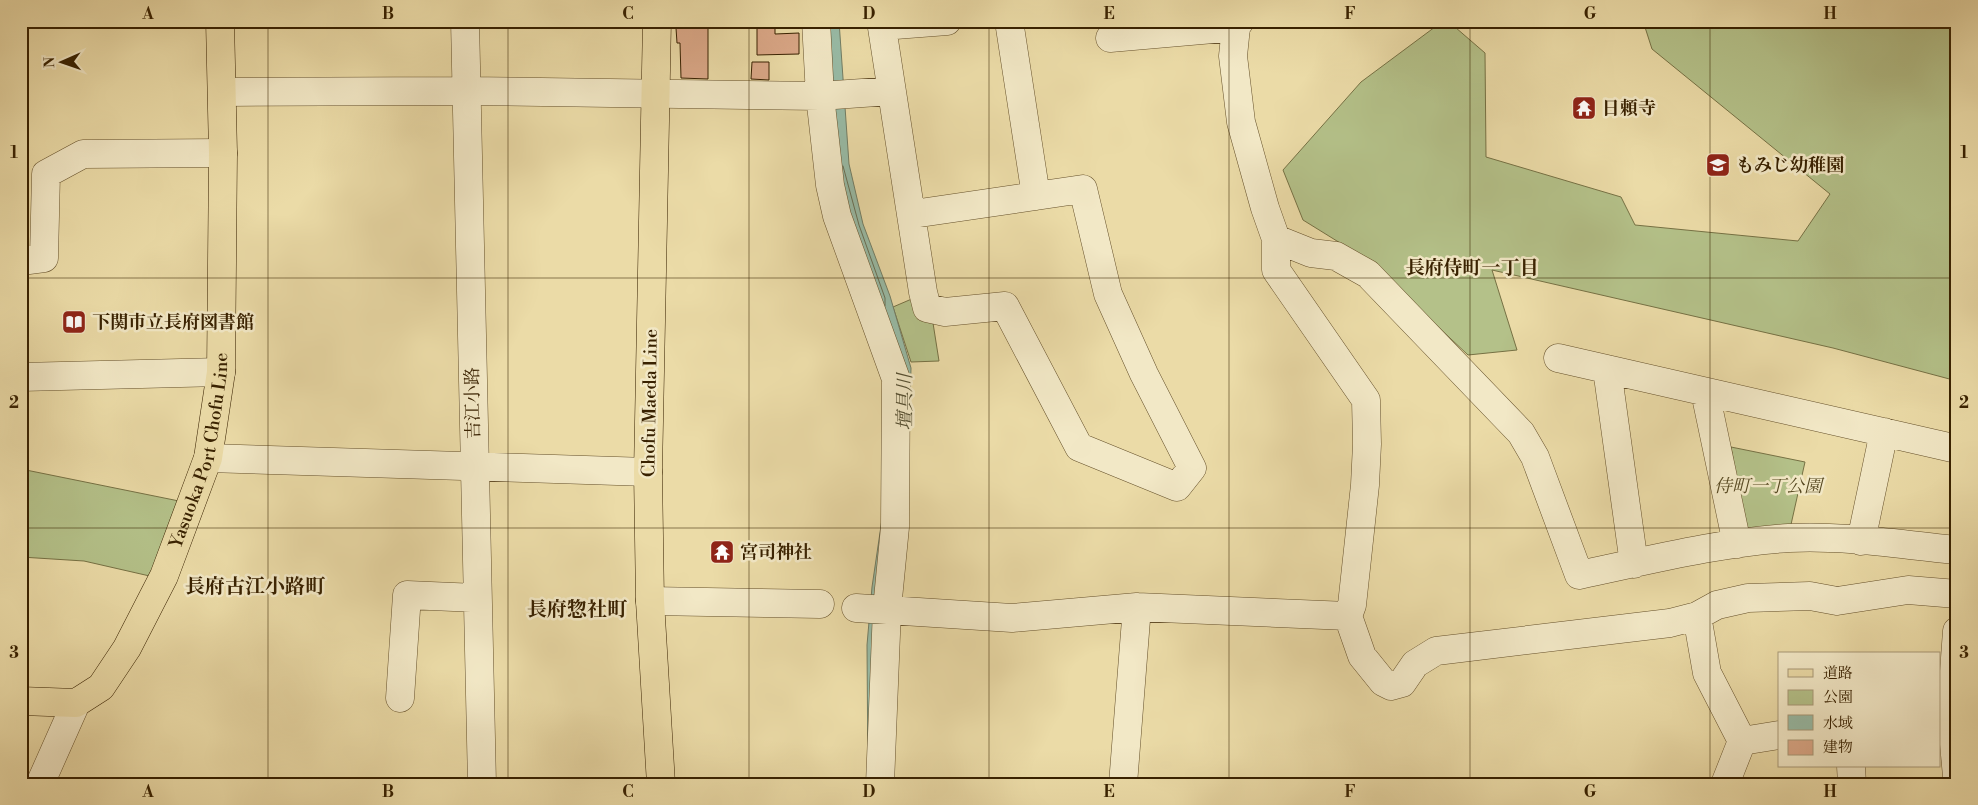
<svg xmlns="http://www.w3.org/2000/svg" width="1978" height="805" font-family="'Libre Bodoni','Noto Serif JP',serif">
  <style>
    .green { fill: #b4c189; stroke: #767144 }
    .water { fill: #98bba6; stroke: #727d64 }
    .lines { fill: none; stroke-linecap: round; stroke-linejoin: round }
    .shore { stroke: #686e53; stroke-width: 1 }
    .building { fill: #daa787; stroke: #382100 }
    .minor-casing { stroke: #65502a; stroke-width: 29 }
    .major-casing { stroke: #382100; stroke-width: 29 }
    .minor { stroke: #f2e8c6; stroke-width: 28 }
    .major { stroke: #ebdba7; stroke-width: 28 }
    .grid { fill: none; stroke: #382100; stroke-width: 1; stroke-opacity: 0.55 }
    .labels { text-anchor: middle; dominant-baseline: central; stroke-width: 5; stroke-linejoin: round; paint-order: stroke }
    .poi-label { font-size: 18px; font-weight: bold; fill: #382100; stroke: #f2e8c6; text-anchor: start }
    .street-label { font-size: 18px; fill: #382100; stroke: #f2e8c6 }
    .park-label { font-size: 18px; font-style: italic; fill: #574922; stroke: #f2e8c6 }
    .neighbourhood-label { font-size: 19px; font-weight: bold; fill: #382100; stroke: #f2e8c6 }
    .water-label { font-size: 19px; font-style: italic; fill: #554f32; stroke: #f2e8c6 }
    .quarter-label { font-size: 20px; font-weight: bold; fill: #382100; stroke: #f2e8c6 }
    .neatline { fill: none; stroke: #382100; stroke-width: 2 }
    .grid-label { font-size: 16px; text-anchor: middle; font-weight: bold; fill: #382100 }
  </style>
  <rect width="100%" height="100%" fill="#ebdba7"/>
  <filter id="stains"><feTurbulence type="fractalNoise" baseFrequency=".004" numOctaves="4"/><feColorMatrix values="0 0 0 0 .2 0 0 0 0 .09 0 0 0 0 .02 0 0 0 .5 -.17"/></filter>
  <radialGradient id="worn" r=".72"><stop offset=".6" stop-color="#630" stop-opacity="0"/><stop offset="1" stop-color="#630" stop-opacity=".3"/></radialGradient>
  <path class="green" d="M1443 21H1448L1485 53 1486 157 1621 197 1635 225 1798 241 1830 194 1652 49 1643 21H1957V381L1833 348 1492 270 1517 350 1468 355 1366 259 1303 220 1283 170 1361 82Z
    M914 298 933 323 939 361 911 362 893 307Z
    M1731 447 1805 462 1790 529 1745 531Z
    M21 469 179 501 154 577 84 561 21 557Z"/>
  <path class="water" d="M825 21H839L849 164 863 224 890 296 911 368 909 445 868 784 867 645 872 587 882 519 900 447 843 213Z"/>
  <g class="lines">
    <path class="shore" d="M843 166 859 225 885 298V306"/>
  </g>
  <path class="building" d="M757 23 775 24V34L799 33V54L757 55Z
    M708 27V79L681 78 680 43H677L676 28Z
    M752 62H769V80L751 79Z"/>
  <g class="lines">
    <defs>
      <path id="minor" d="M465 21 482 784
        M816 21 820 96 830 185 837 216 896 379 895 527 887 609 880 784
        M881 21 923 292 927 308 945 312 1005 306 1079 447 1177 487 1192 468 1144 374 1108 294 1083 189 913 214
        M1009 21 1036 196
        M1240 21 1236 27 1233 56 1241 122 1265 208 1276 239V270L1366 400 1367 444 1365 485 1352 605 1348 616 1362 656 1383 682 1391 686 1402 683 1415 664 1436 651 1670 623 1697 616 1717 605 1748 598 1810 596 1837 601 1908 590 1957 594
        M882 26 947 21
        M1110 38 1236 27
        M223 92 466 91 820 96 891 91
        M1276 239 1311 253 1336 256 1368 274 1521 433 1535 457 1579 575C1646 561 1721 542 1789 538 1844 535 1902 545 1957 550
        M21 261 44 258 46 174 83 154 223 153
        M1558 358 1957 449
        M1607 369 1634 564
        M21 377 221 372
        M1705 392 1737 544
        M208 458 648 472
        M1861 541 1884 432
        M650 601 820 604
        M856 608 1012 618 1137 607 1348 616
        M1697 616 1707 673 1742 741
        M1957 631 1951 712 1957 776
        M400 698 407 595 477 598
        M1851 766 1852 784
        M40 784 76 703
        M1123 784 1137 607
        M1725 784 1742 741 1779 735"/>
      <g id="major">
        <path d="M657 21 648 472 650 601 661 784"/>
        <path id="s1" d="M21 701 76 703 101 687 127 648 164 576 208 458 221 372 223 153 220 21"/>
      </g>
    </defs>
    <use href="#minor" class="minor-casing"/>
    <use href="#major" class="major-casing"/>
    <use href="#minor" class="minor"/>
    <use href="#major" class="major"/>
  </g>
  <path class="grid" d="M268 21V784M508 21V784M749 21V784M989 21V784M1229 21V784M1470 21V784M1710 21V784M21 278H1957M21 528H1957"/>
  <defs>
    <symbol id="temple-square" viewBox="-11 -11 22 22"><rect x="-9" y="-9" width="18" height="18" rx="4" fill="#8f2418" stroke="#f2e8c6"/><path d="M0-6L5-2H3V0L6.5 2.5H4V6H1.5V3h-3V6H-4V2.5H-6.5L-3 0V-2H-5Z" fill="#fff"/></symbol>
    <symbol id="school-square" viewBox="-11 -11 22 22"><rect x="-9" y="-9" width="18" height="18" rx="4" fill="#8f2418" stroke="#f2e8c6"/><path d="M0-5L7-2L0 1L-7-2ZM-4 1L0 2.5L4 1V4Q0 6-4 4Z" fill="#fff"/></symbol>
    <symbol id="library-square" viewBox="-11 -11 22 22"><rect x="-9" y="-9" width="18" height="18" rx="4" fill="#8f2418" stroke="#f2e8c6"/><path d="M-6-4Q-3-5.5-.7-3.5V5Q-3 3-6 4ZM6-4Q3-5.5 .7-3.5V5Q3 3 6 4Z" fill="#fff"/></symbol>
  </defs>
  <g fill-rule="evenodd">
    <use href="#temple-square" x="1570" y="94" width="28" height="28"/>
    <use href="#school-square" x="1704" y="151" width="28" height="28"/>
    <use href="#library-square" x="60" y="308" width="28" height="28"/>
    <use href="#temple-square" x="708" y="538" width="28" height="28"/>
  </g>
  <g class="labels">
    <g class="poi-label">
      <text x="1602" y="108">日頼寺</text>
      <text x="1736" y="165">もみじ幼稚園</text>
      <text x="92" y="322">下関市立長府図書館</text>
      <text x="740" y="552">宮司神社</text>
    </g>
    <g class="street-label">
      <text transform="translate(473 403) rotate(-91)">吉江小路</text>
      <text transform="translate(650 403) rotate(-89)">Chofu Maeda Line</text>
      <text stroke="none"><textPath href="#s1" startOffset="344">Yasuoka Port Chofu Line</textPath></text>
    </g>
    <g class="park-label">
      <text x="1768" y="486">侍町一丁公園</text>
    </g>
    <g class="neighbourhood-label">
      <text x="1472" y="268">長府侍町一丁目</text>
    </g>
    <g class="water-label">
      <text transform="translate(905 402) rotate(-90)">壇具川</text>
    </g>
    <g class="quarter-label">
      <text x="255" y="587">長府古江小路町</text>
      <text x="577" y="610">長府惣社町</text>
    </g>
  </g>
  <rect width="1978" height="805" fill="none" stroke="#ebdba7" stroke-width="55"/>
  <rect x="1778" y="652" width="162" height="115" fill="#f2e8c6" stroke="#a89877"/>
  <rect x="1788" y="669" width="25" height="8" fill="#ebdba7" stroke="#a89877"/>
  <text x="1823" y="678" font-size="15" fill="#382100">道路</text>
  <rect x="1788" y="690" width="25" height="15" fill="#b4c189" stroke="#a89877"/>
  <text x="1823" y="702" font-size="15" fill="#382100">公園</text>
  <rect x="1788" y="715" width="25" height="15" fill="#98bba6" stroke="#a89877"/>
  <text x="1823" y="728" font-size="15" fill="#382100">水域</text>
  <rect x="1788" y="740" width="25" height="15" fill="#daa787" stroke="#a89877"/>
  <text x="1823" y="752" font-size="15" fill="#382100">建物</text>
  <g transform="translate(62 62) rotate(268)" stroke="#f2e8c6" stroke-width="4" paint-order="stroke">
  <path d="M0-4L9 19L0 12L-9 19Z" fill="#382100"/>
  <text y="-8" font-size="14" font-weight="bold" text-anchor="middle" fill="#382100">N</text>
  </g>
  <rect x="28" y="28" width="1922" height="750" class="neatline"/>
  <g class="grid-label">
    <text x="148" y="19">A</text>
    <text x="388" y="19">B</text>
    <text x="628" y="19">C</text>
    <text x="869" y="19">D</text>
    <text x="1109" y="19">E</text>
    <text x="1350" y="19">F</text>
    <text x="1590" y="19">G</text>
    <text x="1830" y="19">H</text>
    <text x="14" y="158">1</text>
    <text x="1964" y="158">1</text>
    <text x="14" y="408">2</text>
    <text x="1964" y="408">2</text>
    <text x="14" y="658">3</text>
    <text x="1964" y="658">3</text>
    <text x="148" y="797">A</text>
    <text x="388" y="797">B</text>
    <text x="628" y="797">C</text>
    <text x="869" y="797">D</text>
    <text x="1109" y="797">E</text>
    <text x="1350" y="797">F</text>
    <text x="1590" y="797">G</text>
    <text x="1830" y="797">H</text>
  </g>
  <rect width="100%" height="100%" filter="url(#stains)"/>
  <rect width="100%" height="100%" fill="url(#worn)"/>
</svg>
